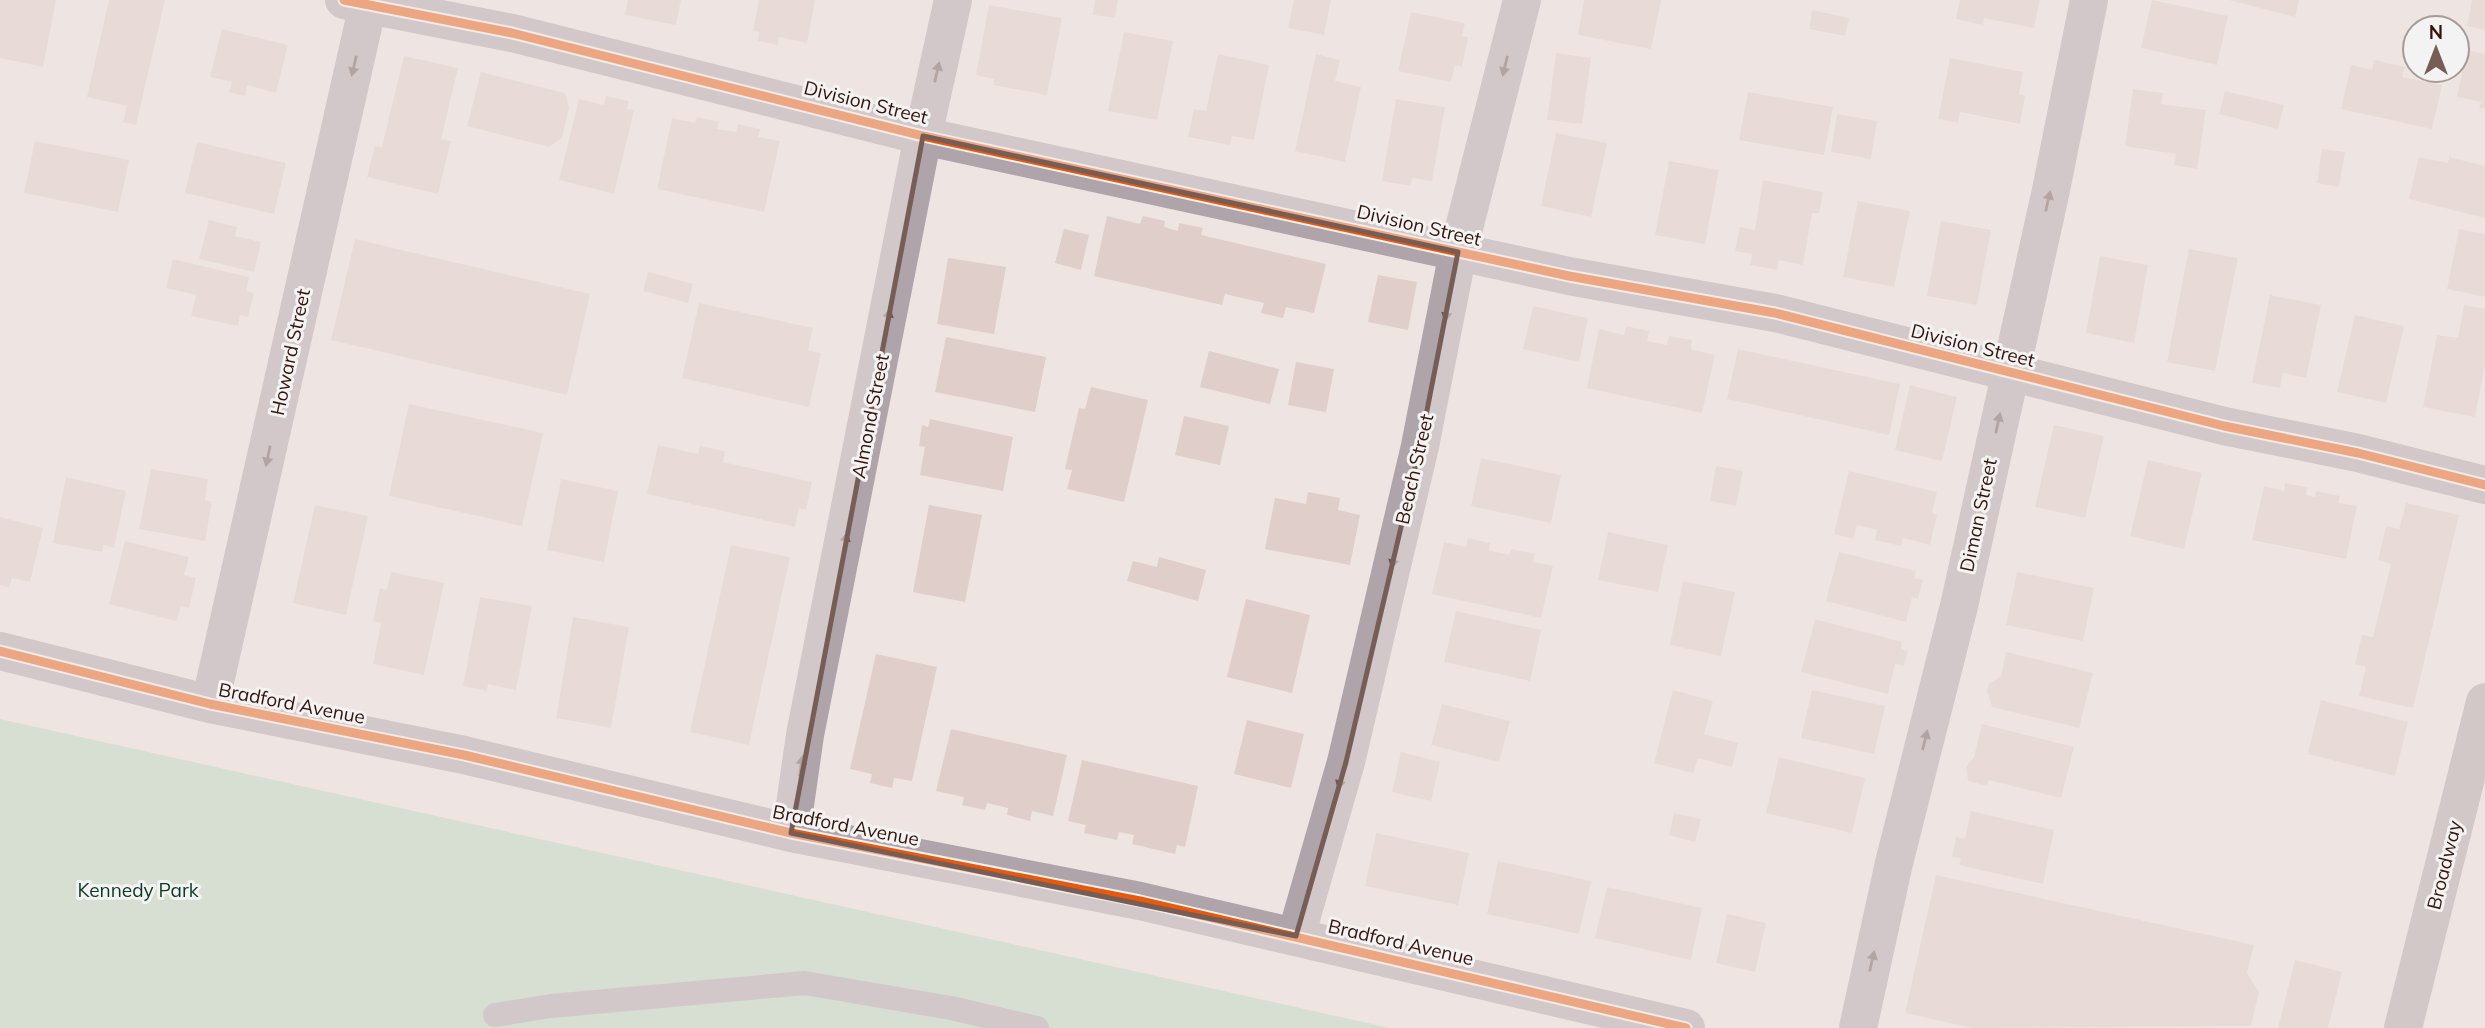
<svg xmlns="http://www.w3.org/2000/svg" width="2485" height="1028" font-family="Mulish,sans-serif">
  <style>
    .green { fill: #bad8c2 }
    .building { fill: #dfcec9 }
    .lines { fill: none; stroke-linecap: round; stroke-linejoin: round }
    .service { stroke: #b0a4ab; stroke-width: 24 }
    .minor { stroke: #b0a4ab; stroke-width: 38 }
    .secondary { stroke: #afa4a9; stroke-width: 38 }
    .cycleway-casing { stroke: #f3f3f3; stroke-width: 13 }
    .cycleway { stroke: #e8590c; stroke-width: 9 }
    .oneway { fill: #6c5553 }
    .marked { fill: none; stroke: #765d56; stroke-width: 5; stroke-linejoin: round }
    .labels { text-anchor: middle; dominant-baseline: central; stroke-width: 6; stroke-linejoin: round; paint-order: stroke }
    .street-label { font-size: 19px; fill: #35140b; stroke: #f3f3f3 }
    .park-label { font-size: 19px; fill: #0b3822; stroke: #f3f3f3 }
  </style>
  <rect width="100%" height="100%" fill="#eee5e2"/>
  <path class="green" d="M0 719 1390 1028H0Z"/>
  <path class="building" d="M0 0H56L43 67 0 58Z
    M109 0H165L136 125 123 122 127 106 87 97Z
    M628 0H681L676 25 625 15Z
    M759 0H815L807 43 779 37 778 45 758 41 759 32 753 31Z
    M1095 0H1118L1115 18 1093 15Z
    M1294 0H1331L1324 35 1288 28Z
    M1584 0H1661L1651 49 1578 35Z
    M1960 0H2040L2034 28 1984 18 1983 25 1956 19Z
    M2152 0 2228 16 2217 65 2141 48Z
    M2229 0H2299L2295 17Z
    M2472 0H2485V30L2467 26Z
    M989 5 1062 18 1047 95 993 85 994 79 976 75Z
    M1812 10 1849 18 1845 36 1809 29Z
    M1411 12 1465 23 1462 36 1468 37 1462 67 1455 65 1451 82 1398 71Z
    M222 29 288 45 276 93 247 85 245 96 229 92 232 82 210 77Z
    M1124 32 1173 41 1157 120 1108 111Z
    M2467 50 2485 54V109L2479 108 2481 102 2457 97Z
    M1556 53 1591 58 1582 124 1547 120Z
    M1218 54 1269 65 1254 140 1232 136 1230 145 1188 137 1194 109 1206 111Z
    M1316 54 1340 60 1335 81 1361 87 1345 162 1295 151Z
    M404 56 458 68 441 139 451 141 438 194 367 177 375 146 382 147Z
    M1950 58 2023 72 2019 94 2025 96 2020 124 1960 112 1958 123 1938 119Z
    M2374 60 2405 67 2402 77 2442 85 2432 129 2341 109 2351 65 2372 70Z
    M481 72 565 93 569 107 562 138 549 147 467 126Z
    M2133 89 2163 93 2161 104 2206 110 2197 169 2174 165 2176 154 2125 146Z
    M2225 91 2284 105 2278 129 2219 114Z
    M1748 92 1833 107 1824 155 1739 140Z
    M606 96 629 101 627 109 634 110 614 194 559 180 579 99 604 105Z
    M1396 99 1445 107 1432 181 1412 178 1411 186 1382 181Z
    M1837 114 1877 121 1871 159 1831 152Z
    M697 117 719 122 717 129 736 132 738 124 760 129 758 137 780 141 764 212 657 189 672 118 695 123Z
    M1556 133 1607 143 1591 217 1541 206Z
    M35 141 129 160 118 212 24 193Z
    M197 142 286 163 274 214 185 193Z
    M2322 149 2345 152 2339 187 2317 183Z
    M2419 157 2448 163 2449 157 2485 166V218L2409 199Z
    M1669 161 1719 170 1705 244 1655 235Z
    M1763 180 1823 192 1819 213H1812L1803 265 1779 260 1777 270 1750 265 1752 254 1735 251 1740 227 1755 230Z
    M1858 201 1910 211 1894 287 1843 277Z
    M1107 216 1140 224 1143 216 1165 221 1164 227 1178 231 1179 223 1203 228 1201 235 1326 264 1314 313 1286 307 1283 318 1261 313 1264 303 1225 294 1222 305 1094 276Z
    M209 220 237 227 235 236 261 242 254 272 199 259Z
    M1941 221 1991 230 1977 305 1927 296Z
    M1064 229 1089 235 1081 270 1055 263Z
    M2459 229 2485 234V297L2447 289Z
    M355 239 590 294 567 395 331 340Z
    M2189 249 2238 258 2215 371 2167 362Z
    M2100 256 2148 265 2134 343 2086 333Z
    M948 258 1006 267 994 334 937 324Z
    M173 259 249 277 246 291 254 293 248 317 240 315 238 326 191 316 196 295 166 288Z
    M648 272 693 284 688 303 643 291Z
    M1378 275 1417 282 1408 330 1368 322Z
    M2270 295 2321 305 2306 378 2283 373 2280 388 2252 383Z
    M699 303 813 328 808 350 821 353 809 407 682 378Z
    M2464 305 2485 309V365L2475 417 2423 407 2437 335 2458 338Z
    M1533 306 1588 318 1579 362 1523 349Z
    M2355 315 2404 326 2386 403 2337 392Z
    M1626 326 1649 331 1647 341 1667 345 1669 336 1692 340 1691 349 1715 355 1702 413 1587 388 1599 329 1624 335Z
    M946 337 1046 357 1035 412 935 392Z
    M1738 349 1900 384 1889 435 1727 399Z
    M1209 351 1279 369 1270 404 1200 387Z
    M1296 362 1334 369 1326 412 1288 405Z
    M1910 385 1957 397 1942 461 1895 450Z
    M1091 387 1148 400 1124 502 1067 489 1072 470 1065 469 1079 408 1085 409Z
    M409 404 543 433 522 526 389 496Z
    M1184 416 1229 426 1220 465 1175 455Z
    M930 419 1013 437 1003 491 920 475 925 447 919 446 922 425 928 427Z
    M2054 425 2104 436 2085 518 2035 507Z
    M658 445 698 454 700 446 725 451 723 462 812 482 806 510 799 508 795 527 647 494Z
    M1481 458 1561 475 1551 523 1471 506Z
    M2148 460 2202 473 2184 549 2130 536Z
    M1716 466 1743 471 1736 506 1710 501Z
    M151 469 208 479 205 500 212 502 205 541 139 529Z
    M1849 471 1937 492 1932 513 1937 515 1930 545 1903 538 1901 546 1875 540 1877 530 1857 525 1853 539 1834 534Z
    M66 477 126 491 114 548 103 545 102 552 53 543Z
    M561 479 618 491 604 562 547 550Z
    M2285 483 2307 487 2306 495 2315 497 2316 491 2340 496 2338 503 2357 506 2346 559 2252 540 2264 486 2284 491Z
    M1308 492 1340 498 1338 510 1360 515 1350 565 1265 549 1275 498 1306 504Z
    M2406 503 2459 515 2413 708 2359 696 2366 667 2355 664 2362 635 2373 637 2391 564 2378 560 2386 526 2399 529Z
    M315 505 368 516 346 615 293 603Z
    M929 505 982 515 965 602 913 592Z
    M0 517 43 528 30 582 12 578 9 588 0 585Z
    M1608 532 1668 545 1658 592 1598 580Z
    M1468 538 1490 543 1489 550 1509 555 1511 549 1535 554 1533 562 1553 566 1541 618 1432 594 1444 542 1466 547Z
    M125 541 189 557 184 575 196 578 189 608 181 606 176 621 109 604Z
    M731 545 790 557 749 745 690 732Z
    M1839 552 1916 571 1914 578 1923 580 1918 599 1912 597 1906 622 1826 601Z
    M1159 557 1206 570 1198 601 1127 581 1133 561 1157 567Z
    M391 572 444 583 424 675 373 664 381 623 373 621 380 588 387 590Z
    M2017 572 2094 588 2083 641 2006 625Z
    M1683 581 1735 592 1721 656 1670 645Z
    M480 597 532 606 516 690 488 684 487 691 463 686Z
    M1246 599 1310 615 1292 693 1227 677Z
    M1456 611 1541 630 1530 681 1444 662Z
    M573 617 629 627 611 728 556 718Z
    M1815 619 1902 642 1901 649 1908 651 1904 666 1895 664 1888 694 1801 672Z
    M2006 652 2093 673 2079 728 1992 707 1987 691 1989 684 2001 676Z
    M876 654 937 667 912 781 894 778 892 788 870 783 872 774 850 769Z
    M1673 690 1713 701 1704 734 1738 743 1732 767 1698 758 1693 773 1654 763Z
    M1812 690 1885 706 1874 754 1801 738Z
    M2321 700 2408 722 2395 776 2308 754Z
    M1442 704 1510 721 1499 762 1431 745Z
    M1247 720 1304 734 1291 788 1234 774Z
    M1982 724 2074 747 2061 798 1989 780 1987 786 1968 781 1966 767 1974 757Z
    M951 729 1067 755 1053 816 1032 811 1030 821 1007 815 1008 808 987 803 985 810 962 805 964 797 936 791Z
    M1401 752 1440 762 1431 801 1392 792Z
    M1779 757 1865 778 1852 833 1766 813Z
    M1082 760 1198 786 1185 847 1177 845 1175 854 1132 844 1134 835 1119 832 1117 840 1084 833 1086 825 1068 821Z
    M1971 811 2054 830 2043 884 1959 865 1961 858 1952 857 1956 837 1965 839Z
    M1674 813 1701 819 1695 842 1669 835Z
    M1376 833 1469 853 1458 905 1365 886Z
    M1498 861 1591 881 1579 934 1487 914Z
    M1936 875 2254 945 2247 973 2259 992 2251 1026 1973 1028 1905 1013Z
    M1607 887 1702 908 1691 960 1595 938Z
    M1727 914 1766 923 1755 972 1716 963Z
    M2295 960 2342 972 2328 1028H2278Z"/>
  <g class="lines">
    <path class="service" d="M495 1015 551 1006 805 983 951 1008 1037 1028"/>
    <path class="minor" d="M344 0 512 33 923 136 1569 276 1775 313 2224 426 2358 453 2485 485
      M0 651 210 704 464 755 791 833 1140 901 1686 1028
      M210 704 369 0
      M791 833 805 735 923 136 953 0
      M1296 936 1346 762 1420 446 1458 252 1522 0
      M1858 1028 1894 863 1959 606 2051 190 2089 0"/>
    <path class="secondary" d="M2403 1028 2485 702"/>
    <defs>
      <path id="cycleway" d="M344 0 512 33 923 136 1569 276 1775 313 2224 426 2358 453 2485 485
        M0 651 210 704 464 755 791 833 1140 901 1686 1028"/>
    </defs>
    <use href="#cycleway" class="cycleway-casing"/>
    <use href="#cycleway" class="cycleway"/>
  </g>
  <defs><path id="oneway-solid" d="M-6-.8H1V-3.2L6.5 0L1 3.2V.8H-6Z" transform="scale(1.75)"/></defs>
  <g class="oneway">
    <use href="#oneway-solid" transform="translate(354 66) rotate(103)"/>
    <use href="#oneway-solid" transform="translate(1505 66) rotate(104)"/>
    <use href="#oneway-solid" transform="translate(937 72) rotate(-77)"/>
    <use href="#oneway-solid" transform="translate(2048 201) rotate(-77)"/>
    <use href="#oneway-solid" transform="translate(1447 311) rotate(101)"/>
    <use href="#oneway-solid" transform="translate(888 319) rotate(-79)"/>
    <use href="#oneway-solid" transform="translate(1998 423) rotate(-78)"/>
    <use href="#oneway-solid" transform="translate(268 456) rotate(102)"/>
    <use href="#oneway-solid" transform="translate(845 543) rotate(-79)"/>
    <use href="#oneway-solid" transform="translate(1394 558) rotate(103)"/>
    <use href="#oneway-solid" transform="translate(1925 740) rotate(-76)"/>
    <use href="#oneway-solid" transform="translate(801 766) rotate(-82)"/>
    <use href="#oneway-solid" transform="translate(1341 779) rotate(106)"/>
    <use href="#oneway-solid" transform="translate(1872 961) rotate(-77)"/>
  </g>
  <path d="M0 0H2485V1028H0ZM923 136 1458 252 1420 446 1346 762 1296 936 791 833Z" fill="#eee5e2" fill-opacity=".55" fill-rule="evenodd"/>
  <path class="marked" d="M923 136 1458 252 1420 446 1346 762 1296 936 791 833Z"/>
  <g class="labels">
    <g class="street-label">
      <text transform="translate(866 102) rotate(14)">Division Street</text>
      <text transform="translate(1419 225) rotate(13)">Division Street</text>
      <text transform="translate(1973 345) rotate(14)">Division Street</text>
      <text transform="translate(290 352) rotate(-78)">Howard Street</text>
      <text transform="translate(870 416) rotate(-79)">Almond Street</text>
      <text transform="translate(1414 469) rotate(-77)">Beach Street</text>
      <text transform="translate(1978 515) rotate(-78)">Diman Street</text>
      <text transform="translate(292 703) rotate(11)">Bradford Avenue</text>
      <text transform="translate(846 825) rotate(11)">Bradford Avenue</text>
      <text transform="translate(2444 865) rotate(-76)">Broadway</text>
      <text transform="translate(1401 942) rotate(13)">Bradford Avenue</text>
    </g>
    <g class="park-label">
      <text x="138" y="890">Kennedy Park</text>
    </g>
  </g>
  <g transform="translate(2436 49)"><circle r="33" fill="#f3f3f3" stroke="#a79a96" stroke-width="2"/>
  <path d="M0-5L12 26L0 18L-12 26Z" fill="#765d56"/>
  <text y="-10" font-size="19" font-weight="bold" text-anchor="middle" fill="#35140b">N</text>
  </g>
</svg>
